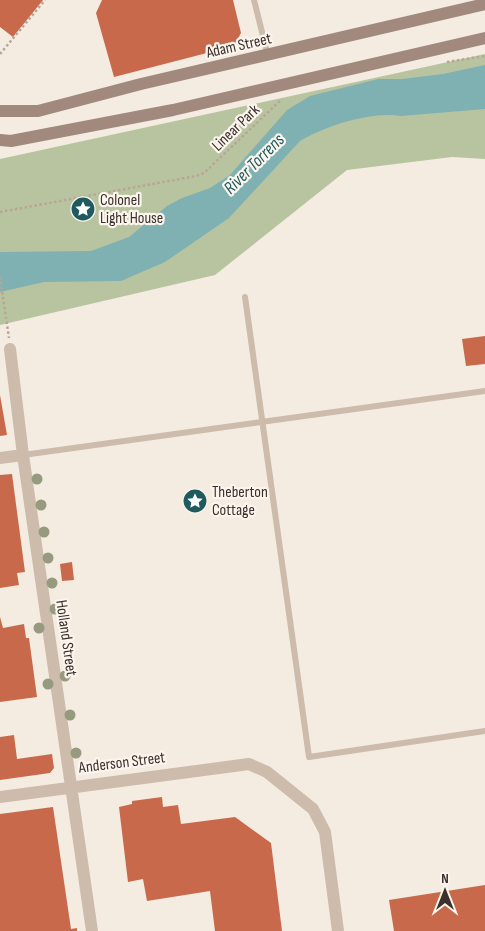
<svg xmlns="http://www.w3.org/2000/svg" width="485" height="931" font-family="'Sofia Sans Condensed',sans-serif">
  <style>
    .green { fill: #b8c4a0 }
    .water { fill: #7fb0b2 }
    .building { fill: #c8694b }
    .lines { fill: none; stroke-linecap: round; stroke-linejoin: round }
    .path { stroke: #b9a596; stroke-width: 2.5; stroke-dasharray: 2.5 2.5; stroke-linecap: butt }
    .lane { stroke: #cdbbac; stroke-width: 6 }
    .street { stroke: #cdbbac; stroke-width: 12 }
    .secondary { stroke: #a18a7d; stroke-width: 12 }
    .tree { fill: #969b7f }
    .labels { text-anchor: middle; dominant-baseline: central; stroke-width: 4.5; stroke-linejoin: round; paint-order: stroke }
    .street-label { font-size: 16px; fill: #3b302b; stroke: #fbf5ee }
    .poi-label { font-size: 16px; fill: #3b302b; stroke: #fbf5ee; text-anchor: start }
    .water-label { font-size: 18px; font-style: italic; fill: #1f5a5e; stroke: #fbf5ee }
  </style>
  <rect width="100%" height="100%" fill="#f4ebe1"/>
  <path class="green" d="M485 54V159L452 157 347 170 215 275 0 325V159Z"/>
  <path class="water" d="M485 65V109L401 116C372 111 325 126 300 141L229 218 165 262 121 281 44 282 0 292V252L91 251 129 237 167 206 182 198 210 188 230 175 287 110 310 96 378 79H402L443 74Z"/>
  <path class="building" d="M0 0H43L13 37 0 27Z
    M102 0H233L241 33 234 46 114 77 96 13Z
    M485 336V364L466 366 462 339Z
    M0 395 7 435 0 436Z
    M12 474 25 572 17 573 19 585 0 588V475Z
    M72 562 74 580 62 581 60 564Z
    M0 617 3 628 24 624 26 638H29L37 697 0 702Z
    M14 735 17 759 52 754 54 768 50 773 0 780V737Z
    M162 797 163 807 178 805 181 824 235 817 271 843 282 931H215L210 891 147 901 143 879 128 882 119 807 132 804V801Z
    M53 807 71 929 77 928V931H0V814Z
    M485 885V931H394L389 900Z"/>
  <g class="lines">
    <path class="path" d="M0 54 45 0
      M447 62 485 56
      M0 212 196 176 204 173 282 99
      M0 277 9 338"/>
    <path class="lane" d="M254 0 268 56
      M245 297 309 757 485 731
      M23 455 485 391"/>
    <path class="street" d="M10 349 23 455 92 931
      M0 458 23 455
      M0 797 249 764 267 772 313 809 325 832 338 931"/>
    <path class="secondary" d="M0 111H38L141 84 485 4
      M0 140 11 141 173 110 485 38"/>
  </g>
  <g class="tree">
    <circle cx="37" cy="479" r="5.5"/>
    <circle cx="41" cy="505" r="5.5"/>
    <circle cx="44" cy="532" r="5.5"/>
    <circle cx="48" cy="558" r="5.5"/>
    <circle cx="52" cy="583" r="5.5"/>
    <circle cx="55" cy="609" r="5.5"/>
    <circle cx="39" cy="628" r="5.5"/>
    <circle cx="65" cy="676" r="5.5"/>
    <circle cx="48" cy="684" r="5.5"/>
    <circle cx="70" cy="715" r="5.5"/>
    <circle cx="76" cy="753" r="5.5"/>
  </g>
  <defs>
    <symbol id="sight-disc" viewBox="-11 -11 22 22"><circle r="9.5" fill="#1f5a5e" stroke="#fbf5ee"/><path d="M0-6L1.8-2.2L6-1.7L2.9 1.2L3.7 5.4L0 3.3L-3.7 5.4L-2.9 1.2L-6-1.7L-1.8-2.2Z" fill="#fff"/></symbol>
  </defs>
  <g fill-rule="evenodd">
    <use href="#sight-disc" x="69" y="195" width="28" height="28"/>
    <use href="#sight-disc" x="181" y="487" width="28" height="28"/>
  </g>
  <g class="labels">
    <g class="street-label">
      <text transform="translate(239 46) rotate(-13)">Adam Street</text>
      <text transform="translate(236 128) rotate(-44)">Linear Park</text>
      <text transform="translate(66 638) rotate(82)">Holland Street</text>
      <text transform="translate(122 763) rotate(-7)">Anderson Street</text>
    </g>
    <g class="poi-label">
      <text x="100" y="200">Colonel<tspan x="100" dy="18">Light House</tspan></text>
      <text x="212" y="492">Theberton<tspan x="212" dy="18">Cottage</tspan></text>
    </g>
    <g class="water-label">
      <text transform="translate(254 164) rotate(-45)">River Torrens</text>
    </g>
  </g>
  <g transform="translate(445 891)" stroke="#fbf5ee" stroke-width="4" paint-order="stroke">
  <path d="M0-4L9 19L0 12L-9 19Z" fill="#3b302b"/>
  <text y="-8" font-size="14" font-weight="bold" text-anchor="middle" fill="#3b302b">N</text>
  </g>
</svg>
